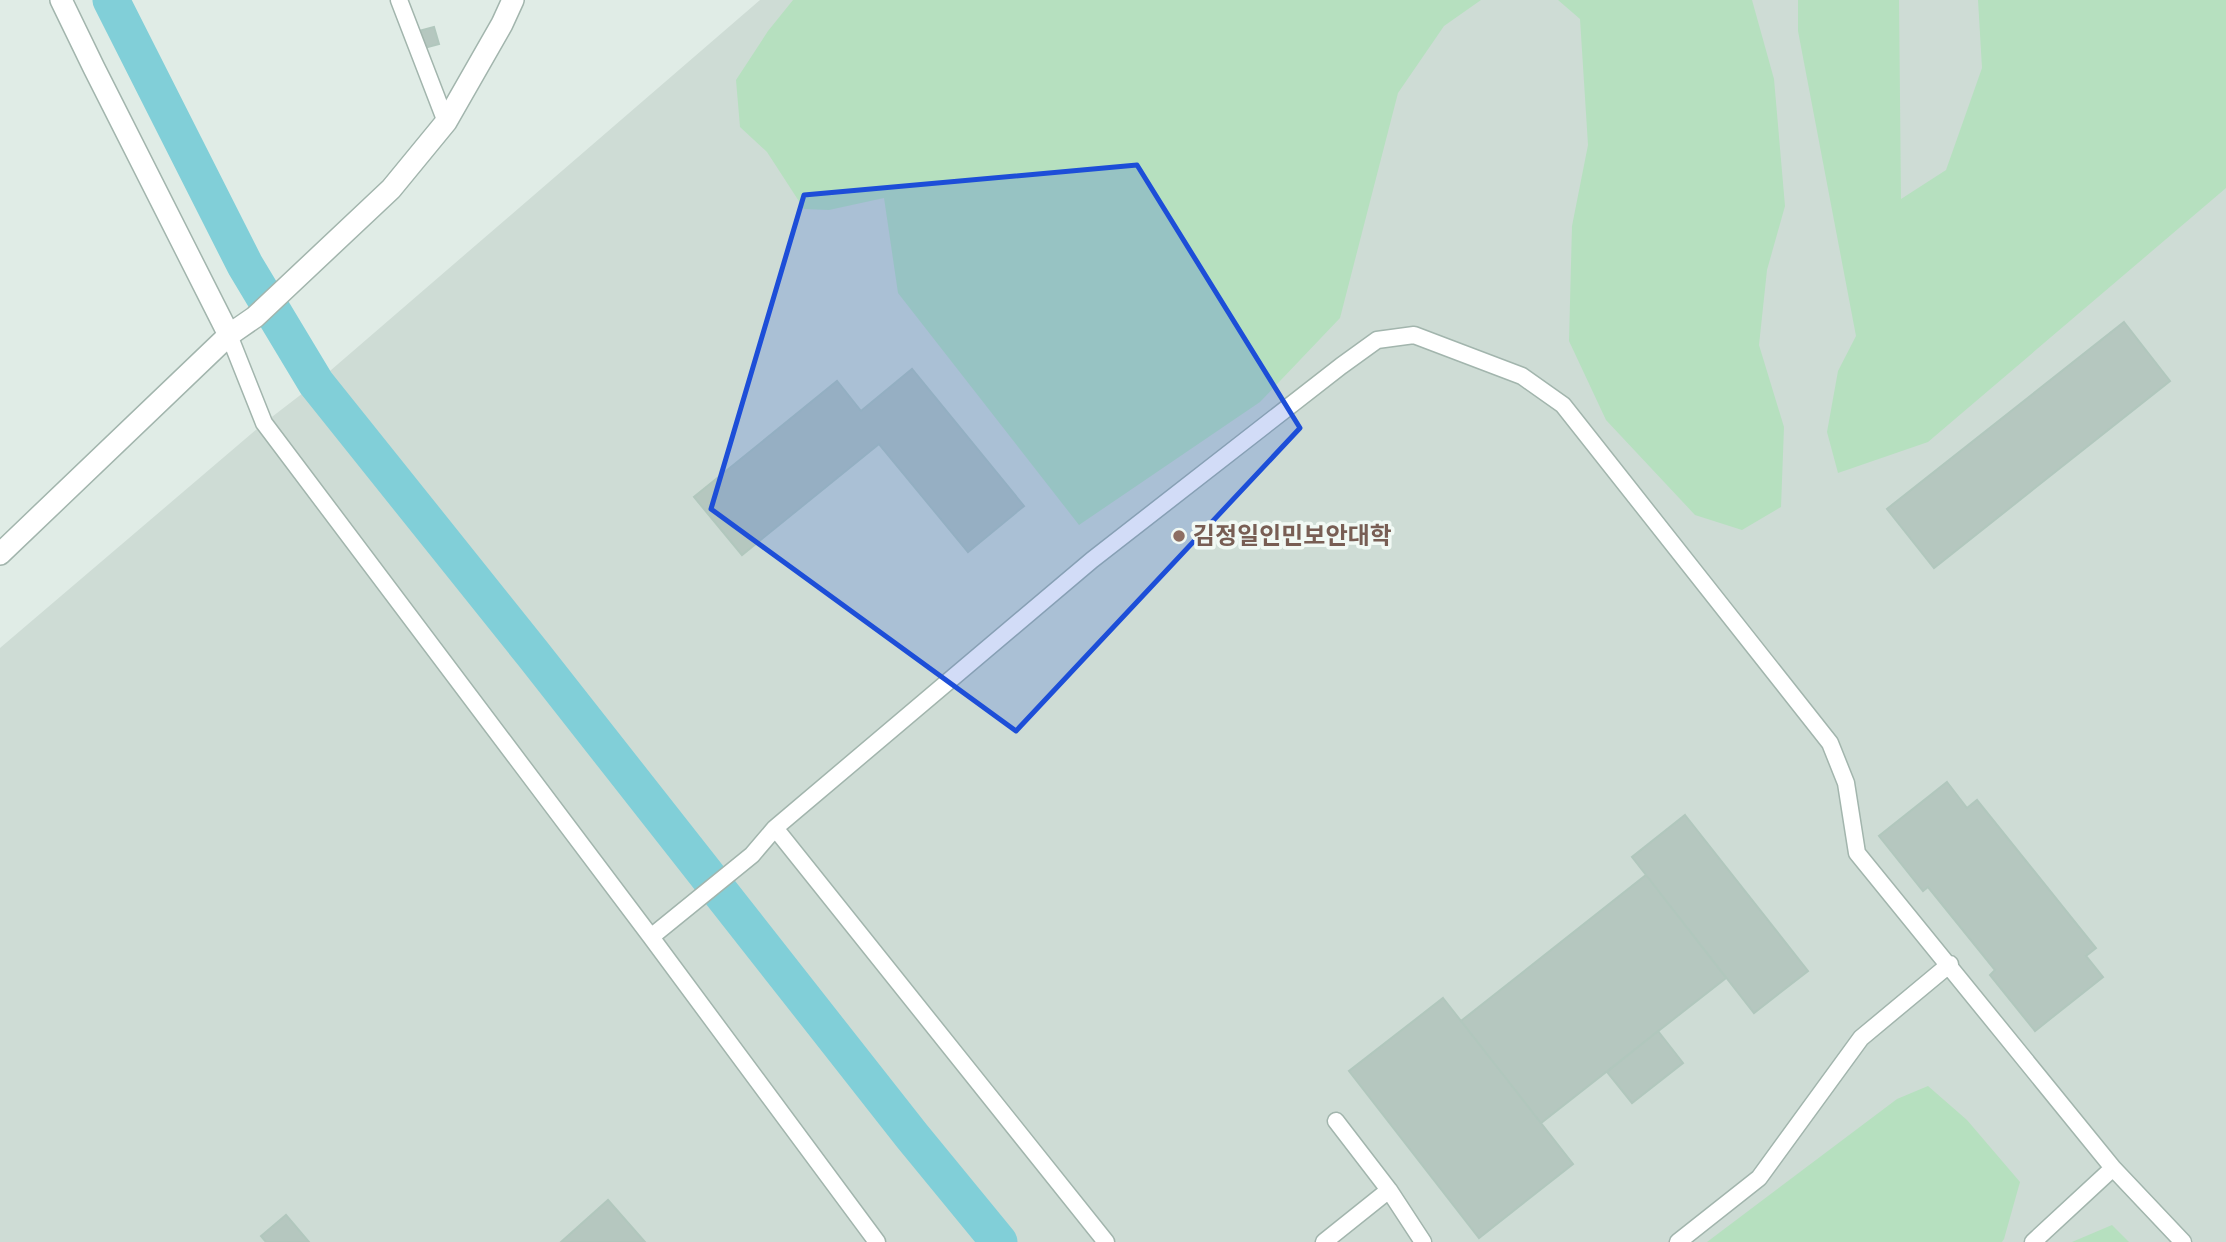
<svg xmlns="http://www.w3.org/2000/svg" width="2226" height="1242" font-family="'Roboto Condensed','Noto Sans KR',sans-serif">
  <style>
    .built { fill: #cedcd5 }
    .green { fill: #b6e0bf }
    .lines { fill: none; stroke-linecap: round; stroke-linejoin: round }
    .canal { stroke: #81cfd8; stroke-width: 37 }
    .building { fill: #b5c7bf; stroke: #b1c7bd; stroke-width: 2 }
    .service-casing { stroke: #a2b5ad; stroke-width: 19 }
    .minor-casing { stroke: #a2b5ad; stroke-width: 24 }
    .service { stroke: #fff; stroke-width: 16 }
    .minor { stroke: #fff; stroke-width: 21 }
    .marked { fill: #1d4ed8; fill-opacity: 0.2; stroke: #1d4ed8; stroke-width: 5; stroke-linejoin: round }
    .education-dot { fill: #8d6e63; stroke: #f1f9f4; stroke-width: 2.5 }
    .labels { text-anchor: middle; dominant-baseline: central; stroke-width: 7; stroke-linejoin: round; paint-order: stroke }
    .education-label { font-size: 24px; font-weight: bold; fill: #785e54; stroke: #f1f9f4; text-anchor: start }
  </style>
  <rect width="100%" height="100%" fill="#e0ece6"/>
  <path class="built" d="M760 0H2226V1242H0V648L264 423 316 383Z"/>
  <path class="green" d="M793 0H1481L1444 26 1398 93 1340 318 1260 402 1079 525 898 293 884 198 829 210 804 209 767 152 740 127 736 80 768 31Z
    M1558 0H1752L1774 79 1785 206 1767 270 1759 345 1784 427 1781 507 1742 530 1695 515 1606 420 1569 341 1572 226 1588 145 1580 19Z
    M1798 0H1899L1901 199 1946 170 1982 68 1978 0H2226V188L1928 442 1838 473 1827 432 1838 371 1856 336 1798 31Z
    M1928 1086 1967 1120 2020 1182 2004 1239 2002 1242H1707L1897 1099Z
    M2112 1225 2129 1242H2072Z"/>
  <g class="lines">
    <path class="canal" d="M111 0 245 265 316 383 533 654 912 1136 999 1242"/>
  </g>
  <path class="building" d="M434 27 439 44 424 48 419 31Z
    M2124 322 2170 381 1934 568 1887 509Z
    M912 369 1024 506 968 552 879 444 742 555 694 497 837 381 861 411Z
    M1947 782 1967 808 1977 800 2096 948 2086 956 2103 977 2035 1031 1990 975 1995 970 1928 887 1923 891 1879 836Z
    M1685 815 1808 971 1754 1013 1632 857Z
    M1646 875 1726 978 1541 1123 1461 1021Z
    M1443 998 1573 1164 1479 1238 1349 1071Z
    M1658 1031 1683 1063 1632 1103 1607 1072Z
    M608 1200 645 1242H561Z
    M286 1215 309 1242H266L261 1236Z"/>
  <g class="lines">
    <defs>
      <path id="service" d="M399 0 446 122
        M229 335 264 423 651 937 877 1242
        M775 828 1106 1242
        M651 937 752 855 775 828 1092 560 1341 366 1377 340 1414 335 1522 376 1563 405 1830 743 1846 783 1857 853 2113 1168 2183 1242
        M1336 1121 1389 1190 1423 1242
        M1324 1242 1389 1190
        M1678 1242 1759 1178 1861 1038 1950 964
        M2033 1242 2113 1168"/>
      <path id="minor" d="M61 0 94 68 229 335
        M0 554 229 335 255 317 391 189 446 122 502 24 513 0"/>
    </defs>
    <use href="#service" class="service-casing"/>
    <use href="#minor" class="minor-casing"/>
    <use href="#service" class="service"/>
    <use href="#minor" class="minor"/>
  </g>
  <path class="marked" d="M1137 165 1300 428 1016 731 711 509 804 195Z"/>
  <circle class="education-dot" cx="1179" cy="536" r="7"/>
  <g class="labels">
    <g class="education-label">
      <text x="1193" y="536">김정일인민보안대학</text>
    </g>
  </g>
</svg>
